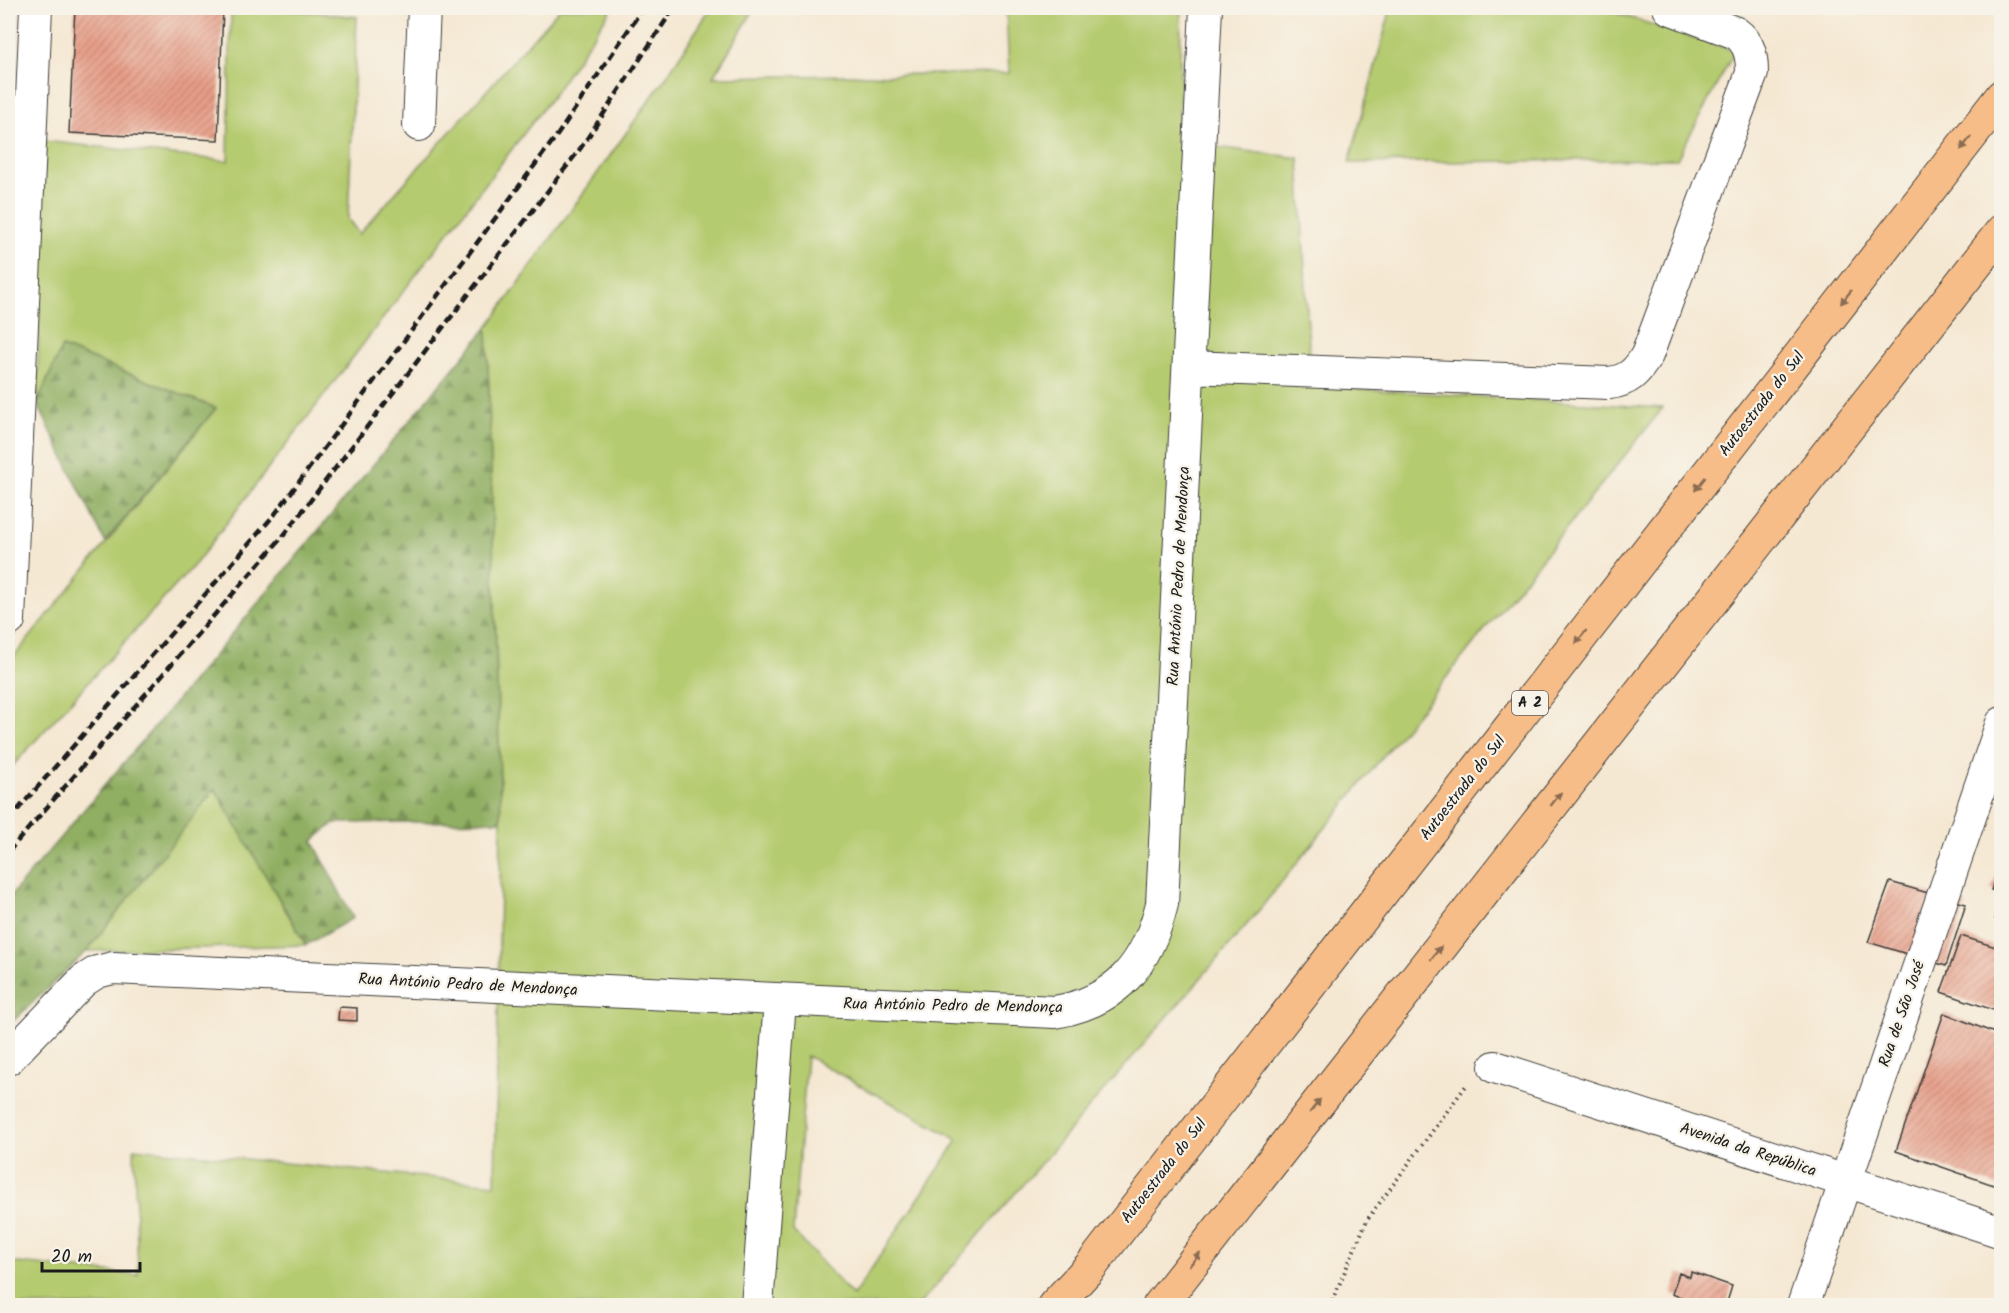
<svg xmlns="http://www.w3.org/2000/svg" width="2009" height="1313" font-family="Kalam,sans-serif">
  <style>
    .grass { fill: #b5cb70; stroke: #687446; stroke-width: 1.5; fill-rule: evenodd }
    .forest { fill: url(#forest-firs); stroke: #56663f; stroke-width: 1.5 }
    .building { fill: url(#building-hatch) }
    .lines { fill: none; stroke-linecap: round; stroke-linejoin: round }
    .minor-casing { stroke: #3d3b37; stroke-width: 34 }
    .highway-casing { stroke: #3d3b37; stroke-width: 35 }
    .path { stroke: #3d3b37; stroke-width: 4; stroke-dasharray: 1.5 4.5; stroke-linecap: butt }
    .minor { stroke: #fff; stroke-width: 32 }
    .highway { stroke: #f7bd88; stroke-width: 33 }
    .rail { stroke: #1c1c1c; stroke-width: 4.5; stroke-dasharray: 9 4.5; stroke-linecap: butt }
    .oneway { fill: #8a6c52 }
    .labels { text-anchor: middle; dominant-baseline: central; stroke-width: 4.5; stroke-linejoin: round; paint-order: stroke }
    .shield { fill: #f7f3e8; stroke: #5e5c59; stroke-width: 1.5 }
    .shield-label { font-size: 15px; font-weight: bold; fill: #1c1c1c }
    .street-label { font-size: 16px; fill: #1c1c1c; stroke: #f7f3e8 }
  </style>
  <defs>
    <pattern id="forest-firs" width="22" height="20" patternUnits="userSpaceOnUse" patternTransform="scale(1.5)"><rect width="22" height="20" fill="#90af62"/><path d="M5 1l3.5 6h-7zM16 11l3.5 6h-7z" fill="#758e50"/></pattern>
    <pattern id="building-hatch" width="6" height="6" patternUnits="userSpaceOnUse" patternTransform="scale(1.5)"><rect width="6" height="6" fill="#e89e88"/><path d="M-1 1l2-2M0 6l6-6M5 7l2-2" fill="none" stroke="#bb806e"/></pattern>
  </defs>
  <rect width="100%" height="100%" fill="#f7f3e8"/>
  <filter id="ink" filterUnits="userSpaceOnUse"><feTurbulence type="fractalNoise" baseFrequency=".0167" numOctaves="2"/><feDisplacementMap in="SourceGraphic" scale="12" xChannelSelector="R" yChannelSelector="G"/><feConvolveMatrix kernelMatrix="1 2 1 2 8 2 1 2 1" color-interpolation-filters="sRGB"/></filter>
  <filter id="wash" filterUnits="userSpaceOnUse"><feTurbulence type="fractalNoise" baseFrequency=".008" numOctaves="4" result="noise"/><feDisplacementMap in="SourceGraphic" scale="24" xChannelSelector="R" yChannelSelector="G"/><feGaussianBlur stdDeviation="1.35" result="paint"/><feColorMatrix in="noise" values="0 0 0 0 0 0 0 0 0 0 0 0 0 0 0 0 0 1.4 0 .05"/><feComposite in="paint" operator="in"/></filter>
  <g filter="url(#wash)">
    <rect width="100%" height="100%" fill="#f5e8d3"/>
    <path class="grass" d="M231 8H275L357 17 348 219 359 234 560 8H612L554 94 197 562 8 771V664L216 408 62 347 37 403 44 141 228 161Z
      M711 8H755L713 77 1009 73 1006 8H1181L1179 142 1299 158 1311 386 1663 408 1256 914 919 1305 8 1306V1262L138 1275 134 1148 495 1184 501 821 487 328 666 77ZM807 1056 958 1140 853 1296 793 1231Z
      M1391 8H1600L1735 51 1677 159 1349 163Z
      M215 788 306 945 87 951Z"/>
    <path class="forest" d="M487 328 501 821 334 823 313 841 353 918 306 945 215 789 87 951 8 1026V899L167 712Z
      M62 347 216 408 105 542 37 403Z"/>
    <g id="blocks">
      <path class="building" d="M75 8H223L218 140 69 133Z
        M2002 860V893L1991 890Z
        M1890 882 1966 904 1946 966 1868 942Z
        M2001 902H2002V921L1995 919Z
        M1961 936 2002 949V1013L1941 992Z
        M339 1007 357 1008V1021L338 1020Z
        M1944 1013 2002 1036V1138L1998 1148 2002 1150V1188L1896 1151Z
        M1691 1272 1732 1286 1727 1302 1736 1306H1680L1683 1298 1672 1294 1679 1273 1690 1277Z"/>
    </g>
  </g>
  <g filter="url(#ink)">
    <use href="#blocks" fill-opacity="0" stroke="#3d3b37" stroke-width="1.5"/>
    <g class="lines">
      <defs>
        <path id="minor" d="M419 125 424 8
          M1190 367 1609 383C1628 381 1637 372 1647 355L1752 73C1752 57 1750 43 1736 33L1669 8
          M9 620 36 8
          M8 1059 83 981 97 972 113 968 1055 1012C1118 1001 1147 964 1162 904L1206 8
          M1495 1067 2002 1232
          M757 1306 780 1001
          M1803 1306 2002 723"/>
        <path id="highway" d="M1054 1306 1091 1266 2002 96
          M1159 1306 2002 231"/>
      </defs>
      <use href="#minor" class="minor-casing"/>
      <use href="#highway" class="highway-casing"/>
      <path class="path" d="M1330 1306 1367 1220 1468 1083"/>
      <use href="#minor" class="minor"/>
      <use href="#highway" class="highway"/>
      <path class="rail" d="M8 821 275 514 558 134 643 8
        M8 852 284 535 580 149 674 8"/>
    </g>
    <defs><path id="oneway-solid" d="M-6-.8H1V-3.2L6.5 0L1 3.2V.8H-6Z" transform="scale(1.5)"/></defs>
    <g class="oneway">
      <use href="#oneway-solid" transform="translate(1966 143) rotate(128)"/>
      <use href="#oneway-solid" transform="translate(1846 297) rotate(128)"/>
      <use href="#oneway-solid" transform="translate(1700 484) rotate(128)"/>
      <use href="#oneway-solid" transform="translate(1581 637) rotate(128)"/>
      <use href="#oneway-solid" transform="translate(1556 799) rotate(-52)"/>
      <use href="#oneway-solid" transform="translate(1436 953) rotate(-52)"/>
      <use href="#oneway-solid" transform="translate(1315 1106) rotate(-52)"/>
      <use href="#oneway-solid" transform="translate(1195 1259) rotate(-52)"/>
    </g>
  </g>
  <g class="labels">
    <rect class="shield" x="1512" y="691" width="36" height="24" rx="4.5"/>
    <g class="shield-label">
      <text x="1530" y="703">A 2</text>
    </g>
    <g class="street-label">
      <text transform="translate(1762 404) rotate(-52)">Autoestrada do Sul</text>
      <text transform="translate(1179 576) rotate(-87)">Rua António Pedro de Mendonça</text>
      <text transform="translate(1463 788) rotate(-52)">Autoestrada do Sul</text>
      <text transform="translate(468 985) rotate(3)">Rua António Pedro de Mendonça</text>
      <text transform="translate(953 1006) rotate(1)">Rua António Pedro de Mendonça</text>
      <text transform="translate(1902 1014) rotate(-71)">Rua de São José</text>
      <text transform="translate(1748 1150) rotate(18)">Avenida da República</text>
      <text transform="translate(1164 1171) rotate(-52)">Autoestrada do Sul</text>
    </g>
  </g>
  <rect width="2009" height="1313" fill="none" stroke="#f7f3e8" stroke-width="30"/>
  <path d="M42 1262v9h98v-9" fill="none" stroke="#1c1c1c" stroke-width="3"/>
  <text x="51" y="1262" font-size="18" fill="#1c1c1c" stroke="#f7f3e8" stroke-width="4.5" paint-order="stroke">20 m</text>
</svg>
